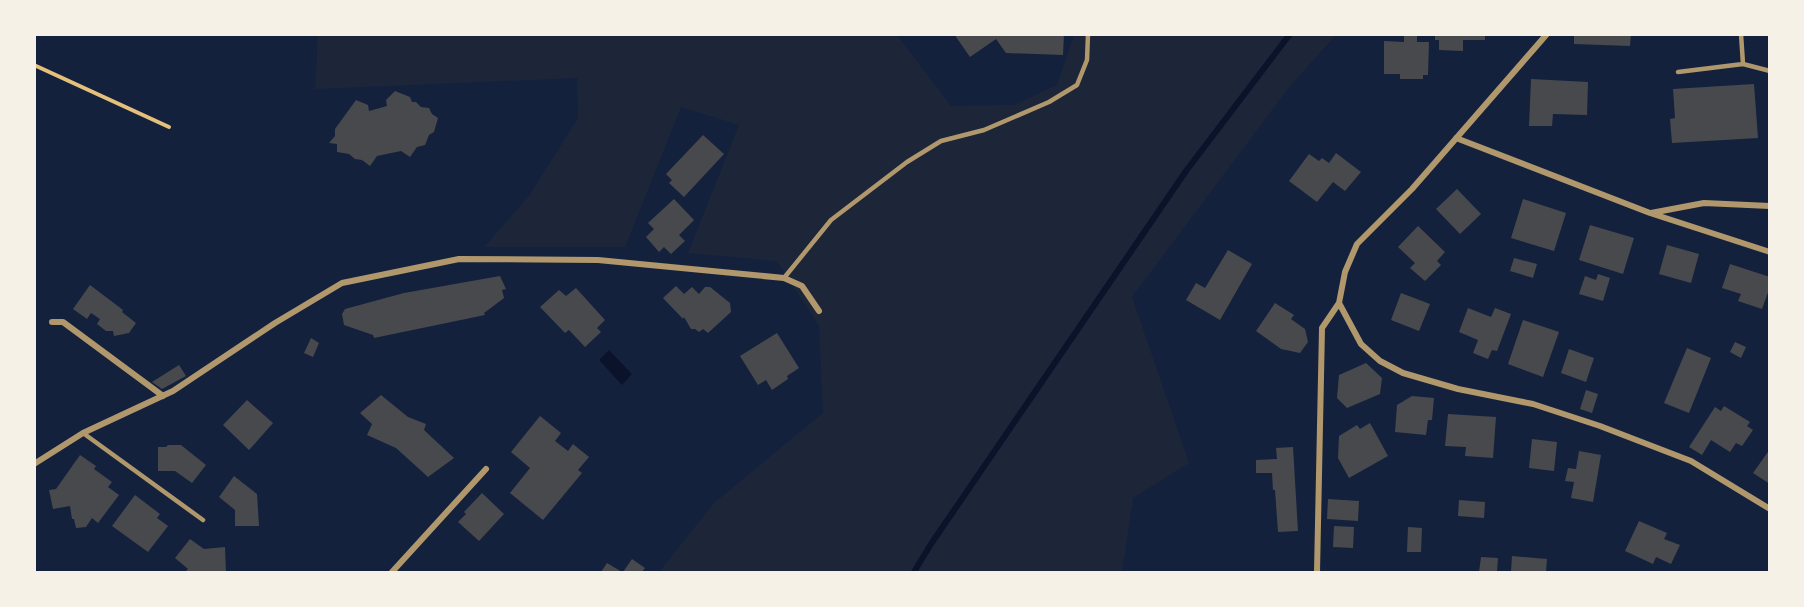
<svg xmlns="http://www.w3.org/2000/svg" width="1804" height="607" font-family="'Open Sans',sans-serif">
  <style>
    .green { fill: #1d2539 }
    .water { fill: #0b132b }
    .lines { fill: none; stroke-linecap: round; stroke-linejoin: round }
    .stream { stroke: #0b132b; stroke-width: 6 }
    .building { fill: #48494c }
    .path { stroke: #e5c07b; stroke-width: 4 }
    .service { stroke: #b1986c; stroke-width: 4.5 }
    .minor { stroke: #b1986c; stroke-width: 6 }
  </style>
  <rect width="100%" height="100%" fill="#14213d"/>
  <path class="green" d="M318 35H897L951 106 1014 105 1057 85 1074 35H1336L1290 86 1132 297 1189 463 1133 498 1122 572H659L714 503 823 413 819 326 777 261 688 253 739 125 681 107 625 247H484L529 196 578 118 577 78 315 89Z"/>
  <path class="water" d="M609 350 632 374 622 385 599 360Z"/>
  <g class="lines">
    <path class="stream" d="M914 572 931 544 1186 171 1290 34"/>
  </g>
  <path class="building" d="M954 34H1064L1063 55 1006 53 996 39 970 57Z
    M1404 34H1417V42H1429L1428 75H1423V79H1400V74H1384V41L1404 42Z
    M1435 34H1485V40H1463V51L1439 50V40H1435Z
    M1574 34H1631L1630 46 1574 44Z
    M1531 79 1588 82 1587 115 1553 114 1552 126H1529Z
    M1754 84 1758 138 1672 143 1670 119 1675 118 1673 89Z
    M395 91 410 97 412 102H416L421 107 429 108 432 114 438 118 434 132 429 135 425 145 417 147 410 157 401 151 377 156 370 166 362 160 355 159 349 154 337 152V144L329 143 335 136V129L356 100 368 105 369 111 387 106 386 100Z
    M703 135 724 154 684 197 669 183 672 180 666 174Z
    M1336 153 1361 172 1345 191 1333 182 1317 202 1289 181 1309 154 1319 161 1322 158 1329 163Z
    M1457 189 1481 214 1460 234 1436 209Z
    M674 199 694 220 679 235 685 241 671 254 664 247 659 252 646 237 654 229 648 223Z
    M1523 199 1566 213 1554 251 1511 238Z
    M1590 225 1634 238 1623 274 1579 260Z
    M1418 226 1445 252 1437 261 1441 265 1425 281 1410 268 1415 263 1398 247Z
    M1667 245 1699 254 1691 283 1659 274Z
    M1228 250 1252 264 1220 320 1186 300 1196 283 1205 288Z
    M1514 258 1537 264 1533 278 1510 271Z
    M1730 264 1770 277V287L1762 309 1738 301 1741 294 1722 288Z
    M1598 274 1610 278 1603 301 1579 294 1585 276 1596 280Z
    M500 276 506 289 502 290 504 298 484 313 485 315 374 338 373 335 344 325 342 314 345 309 404 293Z
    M90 285 123 310 122 312 136 323 129 333 114 336 113 331H106L97 324 100 319 91 313 87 319 73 309Z
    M676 286 684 294 692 287 699 294 705 287H710L730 303 731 312 708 333 703 329 699 332 695 329H691L684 317 683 319 663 298Z
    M576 288 605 320 597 328 601 332 585 347 569 330 565 333 540 307 559 290 566 296Z
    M1401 293 1430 304 1419 331 1391 320Z
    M1275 303 1294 315 1291 319 1305 329 1308 342 1300 353 1281 349 1256 331Z
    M1468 308 1491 317 1495 308 1511 314 1497 351 1492 350 1488 359 1473 353 1478 340 1459 332Z
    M1523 320 1559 332 1543 377 1508 364Z
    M777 333 799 368 787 376 788 379 772 390 766 380 758 385 740 356Z
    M311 338 319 343 313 357 304 353Z
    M1735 342 1746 347 1741 358 1730 352Z
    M1687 348 1711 358 1689 413 1664 403Z
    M1569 349 1594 358 1586 382 1561 373Z
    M1366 363 1382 378 1380 394 1347 408 1337 398 1339 375Z
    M179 365 186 376 162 389 152 382Z
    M1586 390 1598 394 1592 413 1580 409Z
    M381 395 408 417 426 424 424 430 454 458 428 477 396 448 367 435 372 424 360 413Z
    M1412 396 1434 398 1432 420H1428L1426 435 1395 432 1397 405Z
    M247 400 273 423 249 450 223 425Z
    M1724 406 1750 422 1747 426 1753 430 1742 446 1736 443 1730 452 1711 440 1702 455 1689 447 1715 407 1721 411Z
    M1448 414 1496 417 1493 458 1465 456 1466 447 1445 446Z
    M540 416 561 433 555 441 568 451 573 444 589 457 578 470 582 473 543 520 510 493 530 468 511 452Z
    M1370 423 1388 456 1349 478 1338 458 1339 436 1357 425 1360 429Z
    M1532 439 1557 442 1554 471 1529 468Z
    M168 445H181L206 465 192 483 175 471H158V447H166Z
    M1293 447 1298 531 1278 532 1275 490H1273L1272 473H1256V460L1277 459 1276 448Z
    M1770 449V484L1753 473Z
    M1579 451 1601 455 1593 502 1571 498 1574 482 1565 481 1568 468 1576 469Z
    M80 455 96 466 94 469 112 482 108 487 119 495 98 523 92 518 86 527 76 528 74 519H72L70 506 53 509 49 490 56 489Z
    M234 476 257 494 259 526H235V510L219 497Z
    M482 493 504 514 479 541 458 522 466 514 464 512Z
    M135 495 160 514 157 518 168 526 148 552 112 526Z
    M1328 499 1359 501 1358 521 1327 519Z
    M1459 500 1485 502 1484 518 1458 516Z
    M1639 521 1667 533 1664 539 1680 545 1671 564 1656 557 1653 564 1625 551Z
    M1334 526 1354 527 1353 548 1333 547Z
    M1408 527 1422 528 1421 552H1407Z
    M190 539 204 549 225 547 226 572 186 571 188 569 175 558Z
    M1512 556 1547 559 1546 572H1511Z
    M1481 557 1498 558 1497 572H1479Z
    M632 559 645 568 642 572H623Z
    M607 563 622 572H601Z"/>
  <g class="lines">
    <path class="path" d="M34 65 169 127"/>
    <path class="service" d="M1743 64 1770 71
      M1678 72 1743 64 1741 34
      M784 278 831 220 907 162 941 141 984 130 1049 102 1077 85 1087 60 1088 34
      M83 433 203 520"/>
    <path class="minor" d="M1547 34 1412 189 1357 244 1345 272 1339 303 1361 344 1380 361 1403 373 1458 389 1533 404 1600 426 1691 461 1770 509
      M1456 138 1650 213 1770 252
      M1651 213 1704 203 1770 206
      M52 322H63L163 396
      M34 464 83 433 173 391 275 323 342 283 459 259 598 260 784 278 802 286 819 311
      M392 572 486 469
      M1317 572 1322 328 1339 303"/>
  </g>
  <rect width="1804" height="607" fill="none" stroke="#f6f1e7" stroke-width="72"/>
</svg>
